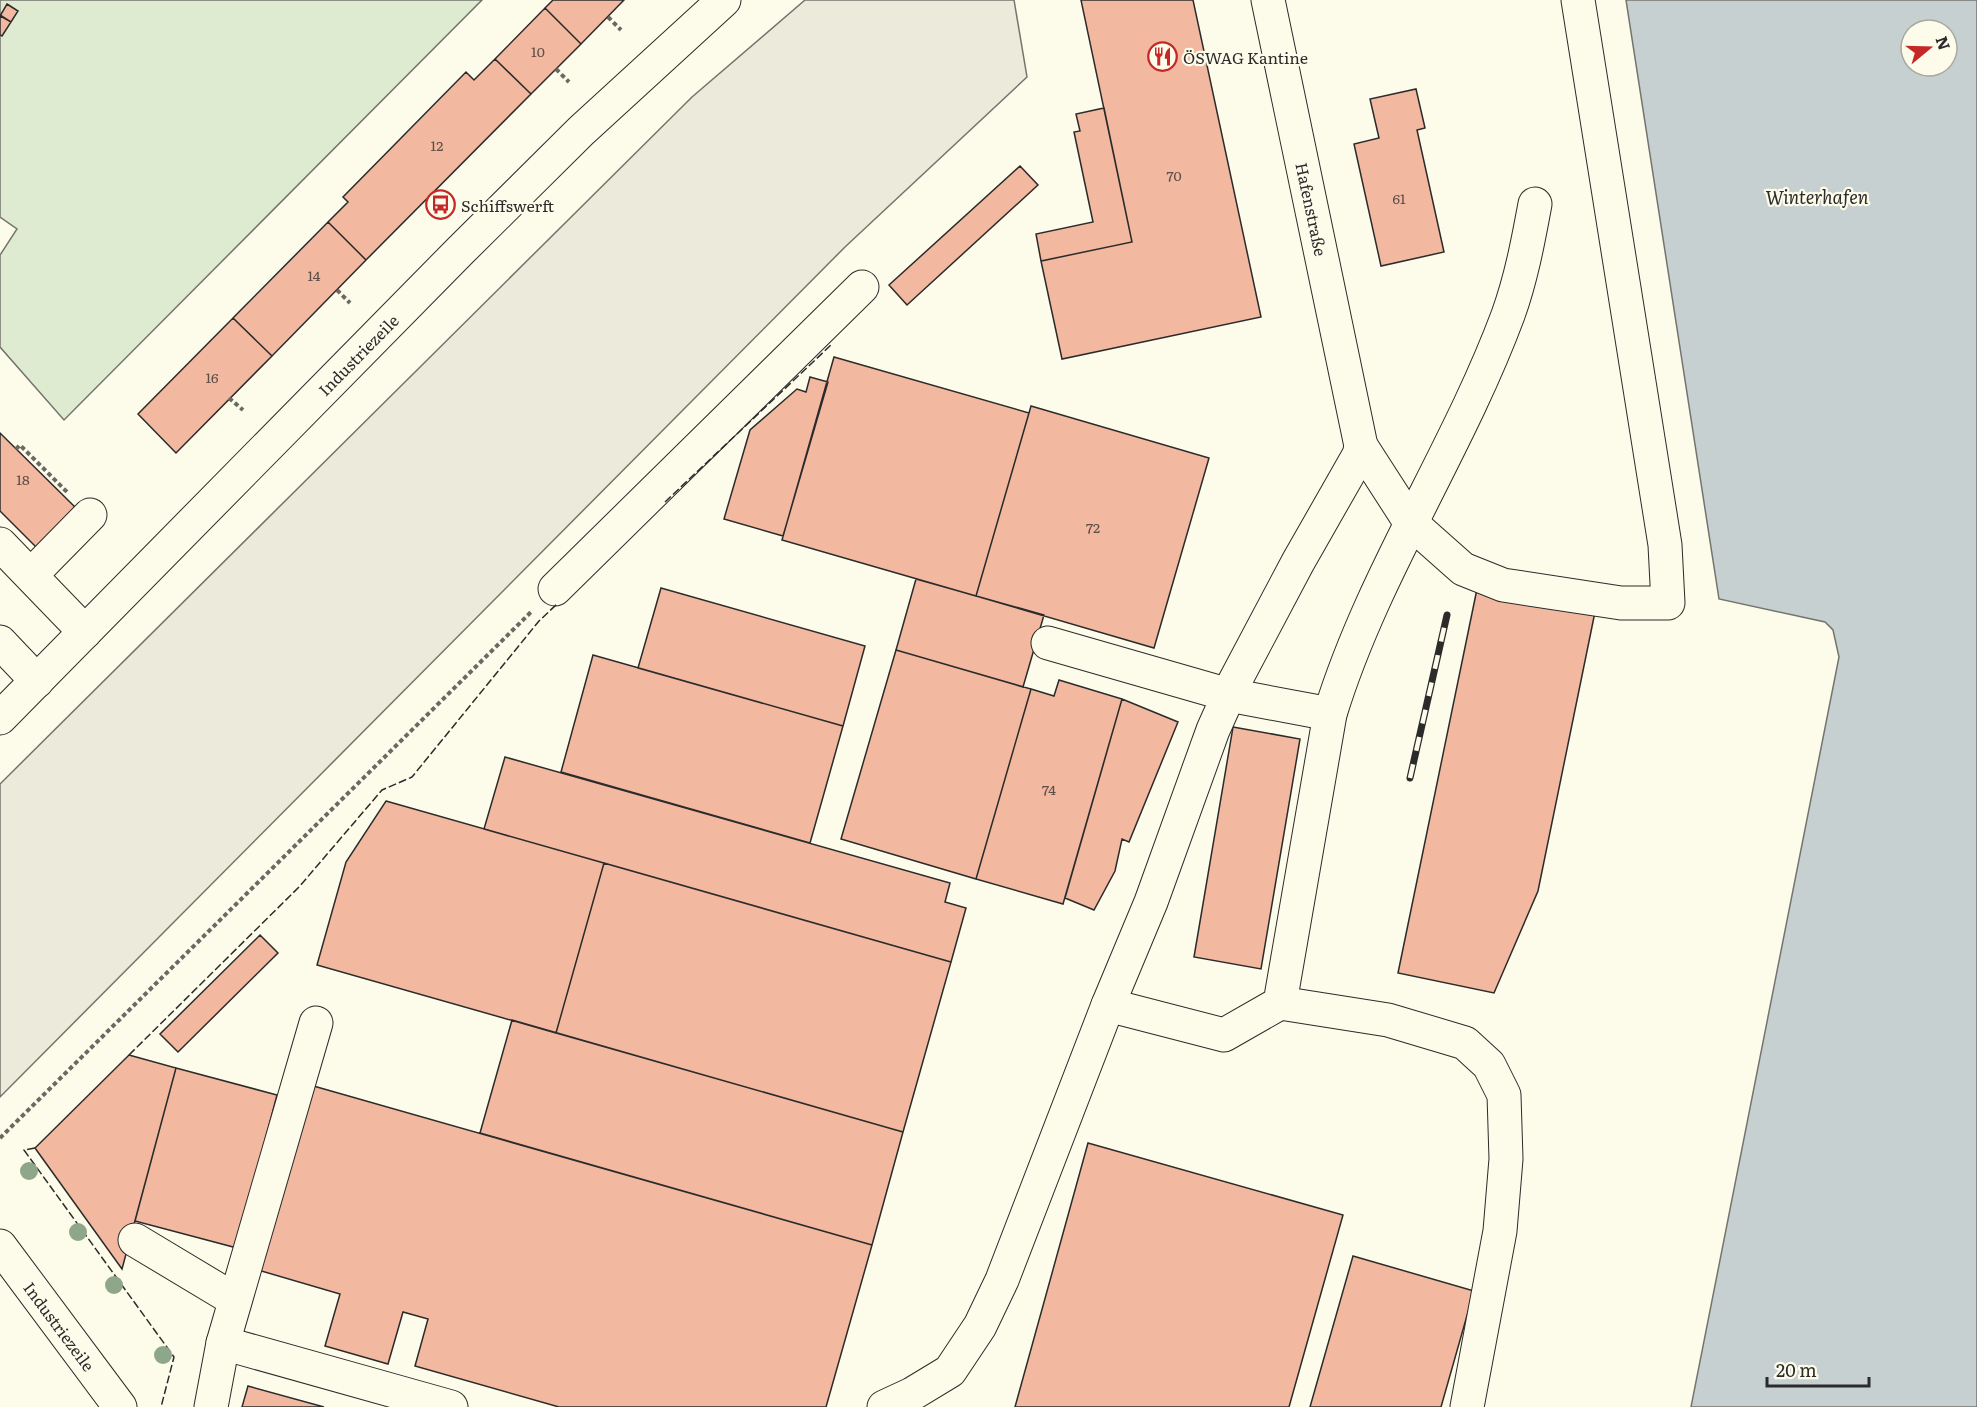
<svg xmlns="http://www.w3.org/2000/svg" width="1977" height="1407" font-family="Literata,serif">
  <style>
    .green { fill: #deebd1; stroke: #74746e; stroke-width: 1.5 }
    .parking { fill: #eceadb; stroke: #74746e; stroke-width: 1.5 }
    .water { fill: #c7d0d0; stroke: #74746e; stroke-width: 1.5; fill-rule: evenodd }
    .building { fill: #f2b8a0; stroke: #2b2b2b; stroke-width: 1.5 }
    .lines { fill: none; stroke-linecap: round; stroke-linejoin: round }
    .minor-casing { stroke: #2b2b2b; stroke-width: 35 }
    .major-casing { stroke: #2b2b2b; stroke-width: 35 }
    .path { stroke: #6a6964; stroke-width: 4; stroke-dasharray: 4.5 3; stroke-linecap: butt }
    .minor { stroke: #fdfbea; stroke-width: 33 }
    .major { stroke: #fdfbea; stroke-width: 33 }
    .rail-casing { stroke: #2b2b2b; stroke-width: 7 }
    .rail { stroke: #fdfbea; stroke-width: 4.5; stroke-dasharray: 14; stroke-linecap: butt }
    .fence { stroke: #2b2b2b; stroke-width: 1.5; stroke-dasharray: 8 3; stroke-linecap: butt }
    .tree { fill: #8ea78a }
    .labels { text-anchor: middle; dominant-baseline: central; stroke-width: 4.5; stroke-linejoin: round; paint-order: stroke }
    .number-label { font-size: 14px; fill: #5d4e48 }
    .poi-label { font-size: 16px; fill: #2b2b2b; stroke: #fdfbea; text-anchor: start }
    .street-label { font-size: 16px; fill: #2b2b2b; stroke: #fdfbea }
    .water-label { font-size: 18px; font-style: italic; fill: #2b2b2b; stroke: #fdfbea }
  </style>
  <rect width="100%" height="100%" fill="#fdfbea"/>
  <path class="green" d="M0 0H482L64 420 0 347V255L17 229 0 217Z"/>
  <path class="parking" d="M805 0H1014L1027 77 845 247 0 1097V784L692 97Z"/>
  <path class="water" d="M1626 0H1977V1407H1691L1839 657 1833 630 1825 622 1719 599ZM1911 30H1947V66H1911Z"/>
  <path class="building" d="M553 0H624L581 44 545 8Z
    M1081 0H1193L1261 317 1062 359 1041 261 1132 242Z
    M7 4 18 11 11 22 0 16Z
    M545 8 581 44 531 94 495 59Z
    M0 15 11 22 2 36 0 35Z
    M495 59 531 94 366 260 328 222 348 202 343 197 466 72 474 80Z
    M1416 89 1425 128 1417 130 1444 252 1381 266 1354 144 1379 138 1370 99Z
    M1104 108 1132 242 1041 261 1036 234 1093 222 1074 132 1080 131 1076 114Z
    M1020 166 1038 185 907 305 889 285Z
    M328 222 366 260 272 356 233 318Z
    M233 318 272 356 176 453 138 414Z
    M834 357 1029 413 976 596 782 540Z
    M810 377 828 382 783 536 724 519 750 430 797 389 806 392Z
    M1031 406 1209 458 1154 648 976 596Z
    M0 433 77 509 38 549 0 511Z
    M916 579 1044 615 1023 687 896 650Z
    M661 588 865 646 843 726 638 668Z
    M1477 589 1595 612 1538 891 1494 993 1398 973Z
    M896 650 1031 689 976 879 841 839Z
    M593 655 843 726 810 843 561 772Z
    M1059 680 1122 699 1063 904 976 879 1031 689 1054 696Z
    M1122 699 1178 722 1129 842 1122 839 1115 871 1094 910 1065 898Z
    M1233 727 1300 739 1261 969 1194 957Z
    M505 757 950 883 945 902 966 908 951 962 484 829Z
    M386 801 604 863 556 1033 317 965 346 862Z
    M604 863 951 962 903 1132 556 1033Z
    M260 935 278 953 178 1052 160 1034Z
    M512 1020 903 1132 872 1245 480 1133Z
    M129 1055 176 1068 122 1269 35 1148Z
    M176 1068 277 1095 237 1248 135 1221Z
    M310 1085 872 1245 826 1407H559L415 1366 428 1319 403 1312 388 1364 325 1346 340 1294 258 1270Z
    M1088 1143 1343 1215 1289 1407H1015Z
    M1353 1256 1474 1291 1441 1407H1310Z
    M248 1386 324 1407H242Z"/>
  <g class="lines">
    <defs>
      <g id="minor">
        <path d="M1361 446 1410 522 1463 569 1503 585 1621 603H1668L1665 545 1578 0"/>
        <path d="M0 544 85 632"/>
        <path d="M31 575 90 515"/>
        <path d="M555 589 862 287"/>
        <path d="M0 642 37 681"/>
        <path d="M1048 643 1229 695 1330 714"/>
        <path d="M1280 1003 1388 1020 1465 1043 1489 1065 1504 1095 1506 1159 1500 1231 1467 1407"/>
        <path d="M1108 1005 1224 1035 1280 1003 1330 714C1373 574 1457 452 1508 315 1521 279 1528 242 1535 204"/>
        <path d="M135 1240 235 1300"/>
        <path id="s1" d="M0 1246 120 1407"/>
        <path d="M223 1343 316 1023"/>
        <path d="M211 1407 223 1343 451 1407"/>
        <path d="M884 1407 912 1394 950 1371 980 1326 1002 1280 1108 1005 1151 902 1213 730 1235 681 1298 562 1359 455 1361 446 1268 0"/>
      </g>
      <g id="major">
        <path id="s2" d="M0 718 461 250 581 131 724 0"/>
      </g>
    </defs>
    <use href="#minor" class="minor-casing"/>
    <use href="#major" class="major-casing"/>
    <path class="path" d="M608 17 621 30
      M556 69 569 82
      M337 290 350 303
      M229 398 243 410
      M16 449 20 445 67 492
      M0 1138 532 611"/>
    <use href="#minor" class="minor"/>
    <use href="#major" class="major"/>
    <defs>
      <path id="rail" d="M1410 778 1447 615"/>
    </defs>
    <use href="#rail" class="rail-casing"/>
    <use href="#rail" class="rail"/>
    <path class="fence" d="M665 502 832 344
      M129 1055 299 887 382 790 412 777 539 621 558 603
      M35 1148 24 1150 174 1357 161 1407"/>
  </g>
  <g class="tree">
    <circle cx="29" cy="1171" r="9"/>
    <circle cx="78" cy="1232" r="9"/>
    <circle cx="114" cy="1285" r="9"/>
    <circle cx="163" cy="1355" r="9"/>
  </g>
  <defs>
    <symbol id="restaurant-ring" viewBox="-11 -11 22 22"><circle r="9.5" fill="#fdfbea" stroke="#c62828" stroke-width="1.5"/><path d="M-5-6h1v4h1v-4h1v4h1v-4h1v5L-1.5 .5V6h-2V.5L-5-1ZM5-6V6H3V1.5H1.5Q1.5-4 5-6Z" fill="#c62828"/></symbol>
    <symbol id="bus-ring" viewBox="-11 -11 22 22"><circle r="9.5" fill="#fdfbea" stroke="#c62828" stroke-width="1.5"/><path d="M-5-6H5V4H4V6H2V4H-2V6H-4V4H-5ZM-3.5-4V0h7V-4ZM-3.5 1.2v1.5H-2V1.2ZM2 1.2v1.5H3.5V1.2Z" fill="#c62828"/></symbol>
  </defs>
  <g fill-rule="evenodd">
    <use href="#restaurant-ring" x="1146" y="40" width="33" height="33"/>
    <use href="#bus-ring" x="424" y="188" width="33" height="33"/>
  </g>
  <g class="labels">
    <g class="number-label">
      <text x="538" y="51">10</text>
      <text x="437" y="145">12</text>
      <text x="1174" y="175">70</text>
      <text x="1399" y="198">61</text>
      <text x="314" y="275">14</text>
      <text x="212" y="377">16</text>
      <text x="23" y="479">18</text>
      <text x="1093" y="527">72</text>
      <text x="1049" y="789">74</text>
    </g>
    <g class="poi-label">
      <text x="1183" y="57">ÖSWAG Kantine</text>
      <text x="461" y="205">Schiffswerft</text>
    </g>
    <g class="street-label">
      <text transform="translate(1312 209) rotate(78)">Hafenstraße</text>
      <text stroke="none"><textPath href="#s2" startOffset="510">Industriezeile</textPath></text>
      <text stroke="none"><textPath href="#s1" startOffset="100">Industriezeile</textPath></text>
    </g>
    <g class="water-label">
      <text x="1817" y="196">Winterhafen</text>
    </g>
  </g>
  <g transform="translate(1929 48) rotate(71)"><circle r="28" fill="#fdfbea" stroke="#a9a89e" stroke-width="1.5"/>
  <path d="M0-4.5L10 22L0 15L-10 22Z" fill="#c62828"/>
  <text y="-9" font-size="16" font-weight="bold" text-anchor="middle" fill="#2b2b2b">N</text>
  </g>
  <path d="M1767 1377v9h102v-9" fill="none" stroke="#2b2b2b" stroke-width="3"/>
  <text x="1776" y="1377" font-size="18" fill="#2b2b2b" stroke="#fdfbea" stroke-width="4.5" paint-order="stroke">20 m</text>
</svg>
